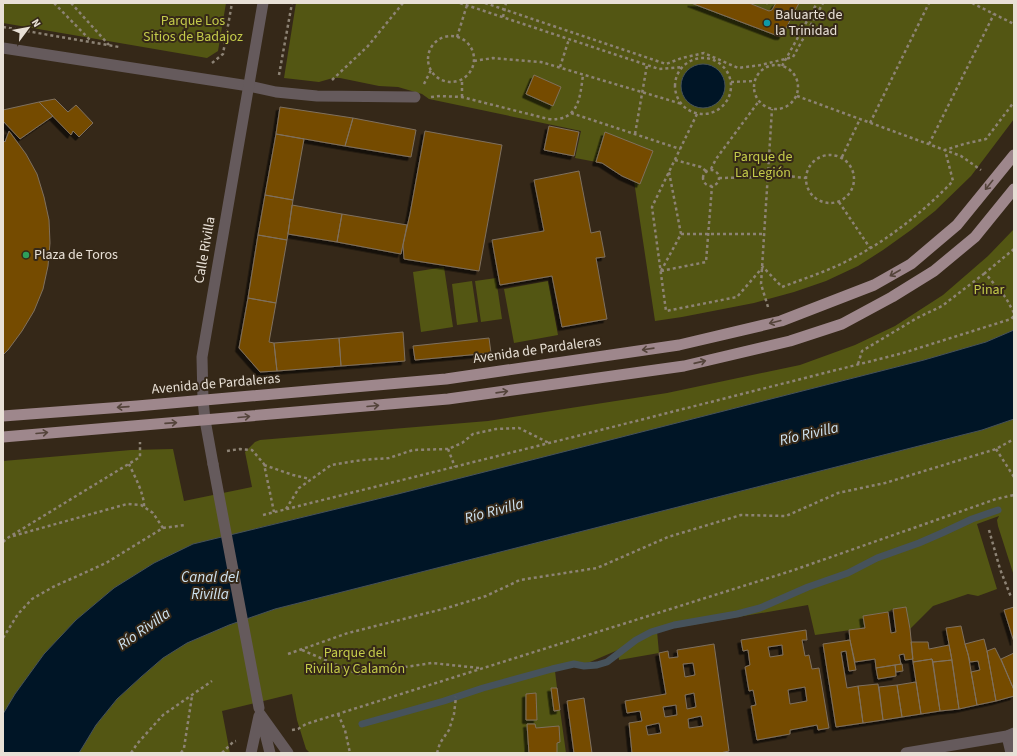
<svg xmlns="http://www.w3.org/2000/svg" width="1017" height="756" font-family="'Source Sans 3',sans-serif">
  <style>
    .green { fill: #535613 }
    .water { fill: #001526; stroke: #46525b }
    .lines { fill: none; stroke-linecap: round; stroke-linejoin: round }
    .stream { stroke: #46525b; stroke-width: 7 }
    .building { fill: #754b00; stroke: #7f705e; fill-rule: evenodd; filter: url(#shadow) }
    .path { stroke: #8d8375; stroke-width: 2.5; stroke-dasharray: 3 3; stroke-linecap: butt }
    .minor { stroke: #655a5c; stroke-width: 11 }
    .tertiary { stroke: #655a5c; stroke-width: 11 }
    .primary { stroke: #9e878c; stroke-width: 11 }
    .minor-bridge { stroke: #655a5c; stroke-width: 11 }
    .oneway { stroke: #54443b }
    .culture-dot { fill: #0f9aa8; stroke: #352818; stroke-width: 1.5 }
    .leisure-dot { fill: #2e9e5b; stroke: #352818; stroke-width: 1.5 }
    .labels { text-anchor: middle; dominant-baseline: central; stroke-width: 4; stroke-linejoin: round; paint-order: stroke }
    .poi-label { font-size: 14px; fill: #e8e0d6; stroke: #352818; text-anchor: start }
    .park-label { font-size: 14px; fill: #c4cb4a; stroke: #352818 }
    .street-label { font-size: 14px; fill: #e8e0d6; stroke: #352818 }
    .water-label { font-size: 15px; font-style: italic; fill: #cfe4f3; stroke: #352818 }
  </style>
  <defs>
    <filter id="shadow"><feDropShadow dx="-3.5" dy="3.5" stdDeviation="0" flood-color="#0009"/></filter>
  </defs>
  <rect width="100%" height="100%" fill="#352818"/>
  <path class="green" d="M3 3H226L218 51 207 58 3 23Z
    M296 3H691L778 36 799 3H1014V119L971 176 935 211 911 230 883 250 858 266 826 281 794 292 754 303 682 317 655 321 634 181 622 176 602 163 575 158 581 131 429 99 422 94 398 87 379 86 340 78H333L319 82 284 78Z
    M749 3H776L772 10 769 11Z
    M1014 229V330L986 342 924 360 398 494 193 544 154 563 114 588 76 620 44 654 15 694 3 714V461L131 450 173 449 184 501 252 487 245 452 255 442 260 440 488 421 667 393 800 365 855 345 895 326 943 295 988 256Z
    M444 267 453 327 421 332 413 272Z
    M496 278 502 319 481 322 475 281Z
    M472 281 478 322 457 325 452 284Z
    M548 281 558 335 514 343 504 289Z
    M1014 419V576L998 526 997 520 999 516 977 524 997 589 978 596 968 594 933 606 910 629 905 607 893 609 888 612 863 616 865 628 815 635 808 605 657 631 659 653 619 660 618 650 590 662 555 671 557 688 566 753H310L306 749 297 720 292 694 222 711 230 753H79L96 725 117 699 141 677 163 658 186 643 229 625 275 609 982 430Z"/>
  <path class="water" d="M681 86a22 22 0 1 1 44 0a22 22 0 1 1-44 0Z
    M1014 330V419L982 430 275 609 229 625 187 643 163 658 141 677 117 699 96 725 79 753H3V714L15 694 44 654 76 620 114 588 154 563 193 544 398 494 924 360 986 342Z"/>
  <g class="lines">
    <path class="stream" d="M362 724 444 701 483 688 552 669 574 664 584 666 597 665 607 662 615 656 636 640 651 632 674 625 737 614 760 608 808 587 848 573 877 558 919 543 942 533 972 519 998 510"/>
  </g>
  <path class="building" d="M691 3H749L769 11 772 10 776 3H799L782 36H778Z
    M534 75 561 87 553 106 526 94Z
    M55 99 68 112 76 105 93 123 79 137 73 131 71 135 39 102Z
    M39 102 53 116 20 139 3 121V110Z
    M280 107 353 118 345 146 276 134Z
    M353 118 416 130 411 157 345 146Z
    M549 126 579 132 574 156 544 150Z
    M9 131 26 154 37 174 44 197 49 220 50 243 48 266 43 289 34 311 22 331 8 350 3 355V140L5 142Z
    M425 131 502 145 479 271 404 259 403 245 410 214Z
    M605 132 653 151 640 184 622 176 602 163 596 162Z
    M276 134 304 139 293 200 265 195Z
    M579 171 591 233 600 231 605 257 596 258 607 319 562 327 552 276 500 285 492 240 544 231 534 180Z
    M265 195 293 200 287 240 258 235Z
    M292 205 342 214 337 242 288 234Z
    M342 214 407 225 401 254 337 242Z
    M258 235 287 240 276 303 248 298Z
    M248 298 276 303 269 342 274 343 277 371 260 372 239 348Z
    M403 332 405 361 341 366 339 338Z
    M339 338 341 366 277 371 274 343Z
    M489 338 491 353 415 360 413 346Z
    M906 607 910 629 913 659 905 660 904 654 899 655 901 664 876 668 875 659 855 662 850 640 849 630 865 628 863 616 888 612 891 633 896 632 893 609Z
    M1014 607V642L1004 610Z
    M961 626 965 644 968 654 977 705 959 709 951 655 946 628Z
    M806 630 807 640H802L805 656 809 655 812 669 819 668 829 728 818 730 817 725 790 730V734L757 740 751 706 756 705 753 690 749 691 745 667 750 665 748 650 743 651 741 640ZM782 645 783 655 770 657 768 647ZM805 687 807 701 790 704 788 690Z
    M984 639 987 651 996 701 977 705 971 672 980 670 978 661 970 662 968 654 965 644Z
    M850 640 856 670 849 671 846 651 841 652 847 688 858 686 863 723 836 727 823 644Z
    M911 642H928L929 649 949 645 952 660 933 662 932 659 913 662Z
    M714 644 729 751 720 753H632L629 723 642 721 640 711 627 713 625 701 666 694 659 653 668 651 669 658 678 657 677 650ZM693 663 695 675 685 677 683 664ZM694 693 696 707 687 709 685 695ZM676 705 677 715 665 717 663 707ZM701 716 703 726 689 728 688 719ZM659 723 661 733 648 735 646 726Z
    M995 648 1001 660 1014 690V696L996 701 987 651Z
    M1014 653V690L1001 659Z
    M932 659 940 711 921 714 913 662Z
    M952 660 959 709 940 711 933 662Z
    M902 664 903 671 896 672 895 665Z
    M895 665 896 676 878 679 876 668Z
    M916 682 921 714 902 717 897 685Z
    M878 684 883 720 863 723 858 686Z
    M897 685 902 717 883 720 879 687Z
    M551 688H557L560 710 554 711Z
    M536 693 537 720H526V694Z
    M584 698 592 753H574L567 701Z
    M527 724H535L536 728 559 726 560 742 557 743V753H529Z"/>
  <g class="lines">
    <path class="path" d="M54 3 91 41
      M71 3 109 45
      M460 3 659 69 683 67
      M485 3 666 64 682 58 704 53 738 68 761 65 793 57 823 3
      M766 3H768
      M972 3 1014 24
      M503 17 506 3
      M3 27 119 47
      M428 59a23 23 0 1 1 46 0a23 23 0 1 1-46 0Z
      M457 37 467 5
      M675 86a28 28 0 1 1 56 0a28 28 0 1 1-56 0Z
      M474 61 493 58 541 62 682 104
      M212 63 223 54 232 3
      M754 87a22 22 0 1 1 44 0a22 22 0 1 1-44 0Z
      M782 66 817 3
      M560 67 569 39
      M279 75 292 3
      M332 80 368 46 403 3
      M731 82 755 81
      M424 84 431 70
      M797 96 961 156 981 170
      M431 97 440 96 462 97 548 119C579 122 580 97 583 75
      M462 97V80
      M571 113 680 149
      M697 114 652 207 666 311 737 297 763 267 782 287C803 279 825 272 845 262 886 242 922 213 953 181L945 150 964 144 986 139 1014 102
      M870 123 929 3
      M635 134 647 65
      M929 144 994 14
      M806 179a24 24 0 1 1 48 0a24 24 0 1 1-48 0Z
      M842 157 860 119
      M675 160 701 167 706 171
      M711 169 716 159 759 101
      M703 178a8 8 0 1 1 16 0a8 8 0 1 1-16 0Z
      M768 174 806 178
      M719 178 768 177
      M839 202 870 248
      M681 234H765
      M1014 249 985 273 1006 298 1014 313
      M661 271 706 262 712 186
      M661 271 681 234 669 172
      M768 307 761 284 772 109
      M858 364 862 351 917 318 942 306 985 273
      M448 449 455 467
      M996 449 1014 477
      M227 451 240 449 252 450 264 464 274 512
      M129 464C134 475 145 495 144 508
      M264 465 293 475 310 479
      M286 509 299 488 331 465 362 460 389 458 413 450 448 449 462 443 473 434 496 429 519 428 549 443
      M263 515 585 434 903 353 1011 319 1014 316
      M989 530 1000 569 1011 597
      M13 536 127 504 141 505 153 513 163 528
      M3 542 9 537 140 457V442
      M3 638 18 614 32 599 53 587 106 563 163 528 185 525
      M302 650 358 674 432 663 479 668
      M288 654 348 633 447 608 486 596 520 580 597 568 668 537 741 515 786 516 838 493 885 483 996 449 1014 439
      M338 714 345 730 350 753
      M292 730 298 729 306 724 794 570 996 499 1014 495
      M131 753 137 744 163 715 212 681
      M181 753 184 748 192 696
      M222 753 233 742 236 741
      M437 753 440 743 449 730 454 714 456 697"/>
    <path class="minor" d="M3 48 249 86 276 92 317 96 415 97
      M203 400 205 420 213 464
      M260 714 288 753
      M262 721 270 753
      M1007 736 1011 753
      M251 753 259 716"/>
    <path class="tertiary" d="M203 400 202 357 263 3
      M906 753 1007 736 1014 733"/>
    <path class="primary" d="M3 416 137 406 446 379 679 345 781 321 874 285 911 264 957 225 1014 155
      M3 437 448 399 684 366 790 341 842 324 892 297 934 271 975 237 1014 189"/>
    <path class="minor-bridge" d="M213 464 259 708"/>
  </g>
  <defs><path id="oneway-shaft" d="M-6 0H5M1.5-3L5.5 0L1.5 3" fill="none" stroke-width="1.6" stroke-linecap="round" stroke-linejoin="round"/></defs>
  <g class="oneway">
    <use href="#oneway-shaft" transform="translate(989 185) rotate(129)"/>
    <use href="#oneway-shaft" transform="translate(895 273) rotate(150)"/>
    <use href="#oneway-shaft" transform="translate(775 322) rotate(166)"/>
    <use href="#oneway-shaft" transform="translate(648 349) rotate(172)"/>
    <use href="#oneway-shaft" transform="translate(700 362) rotate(-13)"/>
    <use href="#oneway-shaft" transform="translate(502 392) rotate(-8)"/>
    <use href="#oneway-shaft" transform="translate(373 406) rotate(-5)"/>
    <use href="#oneway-shaft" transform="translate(123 407) rotate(176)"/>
    <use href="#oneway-shaft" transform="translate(244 417) rotate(-5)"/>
    <use href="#oneway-shaft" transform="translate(171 423) rotate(-4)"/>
    <use href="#oneway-shaft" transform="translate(42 433) rotate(-5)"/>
  </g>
  <circle class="culture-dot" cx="767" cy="23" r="4"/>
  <circle class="leisure-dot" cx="26" cy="255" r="4"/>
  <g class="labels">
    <g class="poi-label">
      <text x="775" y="15">Baluarte de<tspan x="775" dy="16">la Trinidad</tspan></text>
      <text x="34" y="255">Plaza de Toros</text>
    </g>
    <g class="park-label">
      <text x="193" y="21">Parque Los<tspan x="193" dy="16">Sitios de Badajoz</tspan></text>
      <text x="763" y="157">Parque de<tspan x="763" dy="16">La Legión</tspan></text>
      <text x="989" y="290">Pinar</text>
      <text x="355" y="653">Parque del<tspan x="355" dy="16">Rivilla y Calamón</tspan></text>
    </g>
    <g class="street-label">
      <text transform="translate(205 250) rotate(-80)">Calle Rivilla</text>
      <text transform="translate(537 350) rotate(-8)">Avenida de Pardaleras</text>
      <text transform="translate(216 384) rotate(-5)">Avenida de Pardaleras</text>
    </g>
    <g class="water-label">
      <text transform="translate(809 434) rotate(-13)">Río Rivilla</text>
      <text transform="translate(494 511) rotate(-15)">Río Rivilla</text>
      <text x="210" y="577">Canal del<tspan x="210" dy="17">Rivilla</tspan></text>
      <text transform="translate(144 629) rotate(-35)">Río Rivilla</text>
    </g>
  </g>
  <rect width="1017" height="756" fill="none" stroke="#e8e0d6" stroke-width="8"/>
  <g transform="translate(28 28) rotate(58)" stroke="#352818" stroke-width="3" paint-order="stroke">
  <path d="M0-3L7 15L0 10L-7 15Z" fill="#e8e0d6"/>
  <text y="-6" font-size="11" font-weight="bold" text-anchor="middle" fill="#e8e0d6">N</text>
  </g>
</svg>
